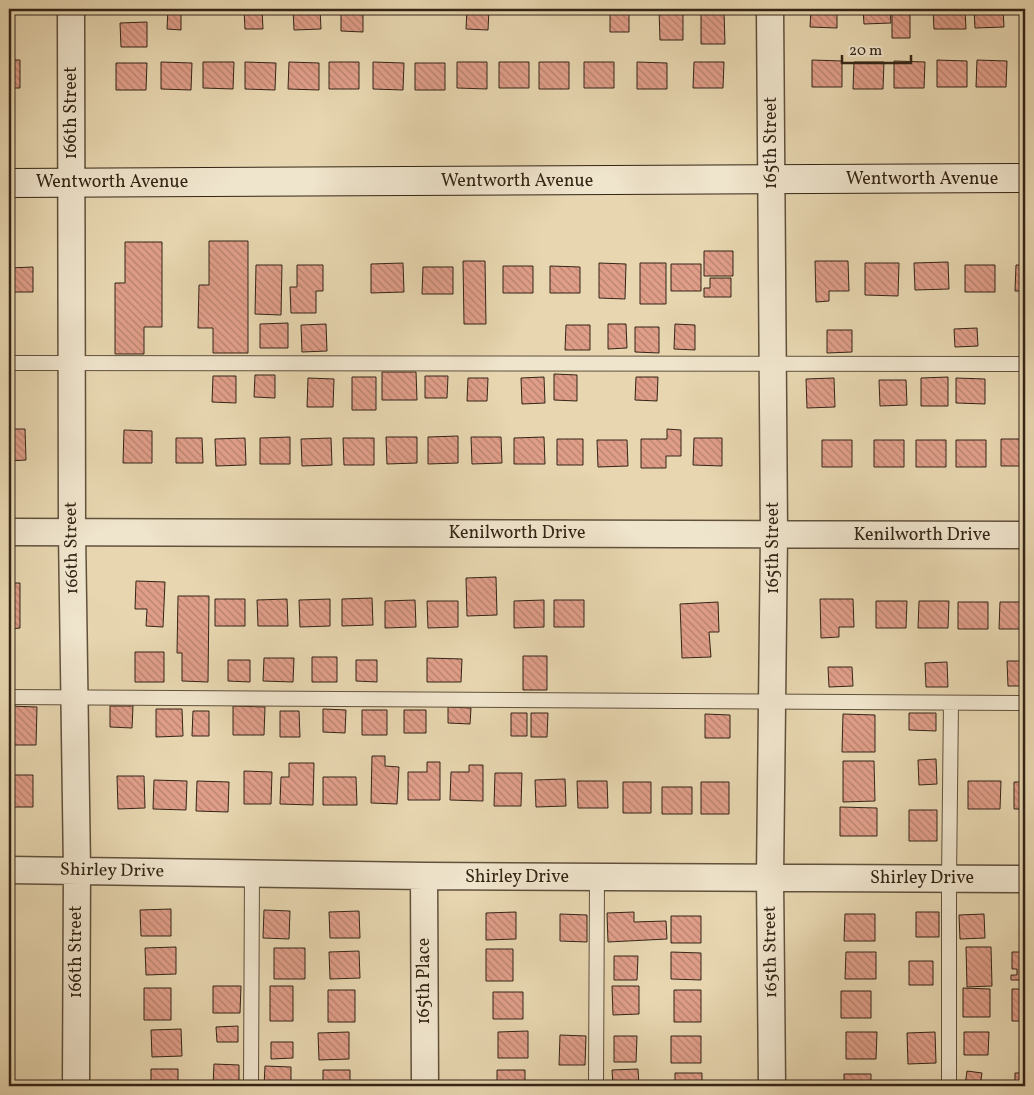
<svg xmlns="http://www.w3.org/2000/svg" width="1034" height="1095" font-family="Vollkorn,serif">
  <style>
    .building { fill: url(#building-back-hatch); stroke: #342516 }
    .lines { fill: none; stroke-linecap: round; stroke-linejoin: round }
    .lane-casing { stroke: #61513c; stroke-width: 16 }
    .street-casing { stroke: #61513c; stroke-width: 29 }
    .secondary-casing { stroke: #342516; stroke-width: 30 }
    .lane { stroke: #efe4cc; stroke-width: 14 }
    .street { stroke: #efe4cc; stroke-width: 26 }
    .secondary { stroke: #efe4cc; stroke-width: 28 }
    .labels { text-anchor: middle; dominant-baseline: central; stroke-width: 4.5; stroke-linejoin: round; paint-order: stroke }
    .street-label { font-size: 18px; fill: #342516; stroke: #efe4cc }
  </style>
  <defs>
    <pattern id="building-back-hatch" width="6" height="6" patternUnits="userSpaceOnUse" patternTransform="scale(1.25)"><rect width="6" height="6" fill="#e09e89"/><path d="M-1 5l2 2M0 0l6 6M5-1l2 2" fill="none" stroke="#b6816f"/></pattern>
  </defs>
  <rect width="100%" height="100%" fill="#e7d6b0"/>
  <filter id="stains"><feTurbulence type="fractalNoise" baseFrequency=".004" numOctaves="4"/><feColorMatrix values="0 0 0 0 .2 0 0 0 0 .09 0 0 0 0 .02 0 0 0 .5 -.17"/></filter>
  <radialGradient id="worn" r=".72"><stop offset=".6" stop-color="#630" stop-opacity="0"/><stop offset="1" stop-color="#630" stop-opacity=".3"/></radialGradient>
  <path class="building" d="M168 9H181V30L167 29Z
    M244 9H262L263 29H245Z
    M293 9H320L321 29 294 30Z
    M341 9H363V32L341 31Z
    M467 9H489L488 30 466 29Z
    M610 9H629V32H610Z
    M659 9H683V40H660Z
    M811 9H837V28L810 27Z
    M863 9H890L891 23 864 24Z
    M892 9H910V38H892Z
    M933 9H965L966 29H934Z
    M974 9H1003L1004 27 975 28Z
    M724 11 725 44H701V12Z
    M147 22V47H121L120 23Z
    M9 60H20V88H9Z
    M812 60 842 61V87H812Z
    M937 60 967 61V87H937Z
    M977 60 1007 61 1006 87H976Z
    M894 61 925 62 924 88H894Z
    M161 62 192 63 191 90 161 89Z
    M203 62H234L233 89 203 88Z
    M245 62 276 63 275 90 245 89Z
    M289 62 319 63V90L288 89Z
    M329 62H359V89H329Z
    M373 62 404 63 403 90 373 89Z
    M457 62H487V89L457 88Z
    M499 62H529V88H499Z
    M539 62H569V89H539Z
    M584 62H614V88H584Z
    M637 62 667 63V89H637Z
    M694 62H724L723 88H693Z
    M854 62H884L883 89H853Z
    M1023 62H1025V88H1024Z
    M116 63H147L146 90H116Z
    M415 63H445V90H415Z
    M209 241H248V353H213V328H198L199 285H209Z
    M125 242H162V327H144V354H115V283H125Z
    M704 251H733V276H704Z
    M463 261H485L486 324H464Z
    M815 261H848L849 291H829V301L816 302Z
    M948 262 949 289 915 290 914 263Z
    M403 263 404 292 371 293V264Z
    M599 263 626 264 625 299 599 298Z
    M640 263H666V304H640Z
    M865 263H899L898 296 865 295Z
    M671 264H701V291H671Z
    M256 265H282L281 315 255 314Z
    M297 265H323V291H316V313H291L290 287H297Z
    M965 265H995V292H965Z
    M1016 265H1025V291H1015Z
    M503 266H533V293H503Z
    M550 266 580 267V293H550Z
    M33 267V292H9V268Z
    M423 267H453V294H422Z
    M710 278H731V297H704V288H710Z
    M288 323V348H260V324Z
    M326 324 327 351 302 352 301 325Z
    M608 324H626L627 348 608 349Z
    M675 324 695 325V350L674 349Z
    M566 325H590V350H565Z
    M635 327H659V353L635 352Z
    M977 328 978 346 955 347 954 329Z
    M827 330H852V352L827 353Z
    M382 372H416L417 400H382Z
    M554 374 577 375V401L554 400Z
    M255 375H275V398L254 397Z
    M213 376H236V403L212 402Z
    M425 376H448L447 398H425Z
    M352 377H376V410H352Z
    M544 377 545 403 522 404 521 378Z
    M636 377H658L657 401 635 400Z
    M948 377V406H921V378Z
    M308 378 334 379 333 407H307Z
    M468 378H488L487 401H467Z
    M834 378 835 407 807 408 806 379Z
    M956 378 985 379V404L956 403Z
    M879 380H906L907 405 880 406Z
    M9 429H25L26 460 9 461Z
    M667 429 681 430V456H666V468H641V439H667Z
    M124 430 152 431V463H123Z
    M458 436V463L428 464V437Z
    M290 437V464H260V438Z
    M386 437H417V463L387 464Z
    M471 437H501L502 463 472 464Z
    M544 437 545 464H514V438Z
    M176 438H202L203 463H176Z
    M245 438 246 465 216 466 215 439Z
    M331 438 332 465 302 466 301 439Z
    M343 438H374V465H344Z
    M694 438H722V466L693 465Z
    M557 439H583V465H557Z
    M1001 439H1025V466H1001Z
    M597 440H627L628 466 598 467Z
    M822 440H852V467H822Z
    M874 440H904V467H874Z
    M916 440H946V467H916Z
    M956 440H986V467H956Z
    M496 577 497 615 467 616 466 578Z
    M136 581 165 582 163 627 146 626 147 609H135Z
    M9 583H20V628L9 629Z
    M178 596H209L208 682 182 681V653H177Z
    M372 598 373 625 342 626V599Z
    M215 599H245V626H215Z
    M287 599 288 626H258L257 600Z
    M330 599V626L300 627 299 600Z
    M820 599H853L854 627H839V637L821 638Z
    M415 600 416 627 385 628V601Z
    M544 600V627L514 628V601Z
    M554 600H584V627H554Z
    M427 601H458V627L428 628Z
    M876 601H907L906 628H876Z
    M919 601H949L948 628H918Z
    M718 602 719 632H709L711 657 682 658 680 604Z
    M958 602H988V629H958Z
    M1000 602H1025V629H999Z
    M135 652H164V682H135Z
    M523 656H547V690H523Z
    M312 657H337V682H312Z
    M264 658H294L293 682 263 681Z
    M427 658 462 659 461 682H427Z
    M228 660H250V682L228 681Z
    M356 660H377V682L356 681Z
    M1007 661H1025V686H1008Z
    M947 662 948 687H926L925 663Z
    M828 667H852L853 686 829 687Z
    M9 706 37 707 36 745H9Z
    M110 706H133L132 728 110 727Z
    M233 706 265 707 264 735H233Z
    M448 707 471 708 470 724 448 723Z
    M156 709H182L183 736 156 737Z
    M323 709 346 710 345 733 323 732Z
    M362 710H387V735H362Z
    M404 710H426V733H404Z
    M193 711H209V736H192Z
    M280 711H299L300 737H280Z
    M511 713H527V736H511Z
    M531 713H548L547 737H531Z
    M909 713H936V731L909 730Z
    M705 714 730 715V738H705Z
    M843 714 875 715V752H842Z
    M372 756H385V766L399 767 397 804 371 803Z
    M936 759 937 784 919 785 918 760Z
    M843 761H874L875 801 843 802Z
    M427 762H440V800H408V772H427Z
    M289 763H314L313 805 280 804 281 777H289Z
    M469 765H483V801L450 800 451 772H469Z
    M244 771 272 772 271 804H244Z
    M495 773H522L521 806H494Z
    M9 775H33V807H9Z
    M117 776H144L145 808 118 809Z
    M323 777H356L357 805H323Z
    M565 779 566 806 536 807 535 780Z
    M154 780 187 781 186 810 153 809Z
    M197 781 229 782 228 812 196 811Z
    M577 781H607L608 808H578Z
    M968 781H1001L1000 809H968Z
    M623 782H651V813H623Z
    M701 782H729V814H701Z
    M1014 782H1025V809H1014Z
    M662 787H692V814H662Z
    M840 807 877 808V836H840Z
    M909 810H937V841H909Z
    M171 909V936H141L140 910Z
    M264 910 290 911 289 939 263 938Z
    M359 911 360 938H330L329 912Z
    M516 912V939L486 940V913Z
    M634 912V922L666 921 667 939 608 942 607 913Z
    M916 912H939V937H916Z
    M560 914 587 915V942L560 941Z
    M845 914H875V941H844Z
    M984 914 985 938 960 939 959 915Z
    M1023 914H1025V942H1023Z
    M671 916H701V943H671Z
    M176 947V974L146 975 145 948Z
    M966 947H991L992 986 967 987Z
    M274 948H305V979H274Z
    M486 949H513V981H486Z
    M359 951 360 978 330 979 329 952Z
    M671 952 701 953V980L671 979Z
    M846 952H876V979H845Z
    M1012 952H1025V980H1011V975H1017V969H1012Z
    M614 956H638L637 980H614Z
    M909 961H933V985H909Z
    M213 986H241L240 1013H213Z
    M270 986H293V1021H270Z
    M612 986H639V1014L613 1015Z
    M144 988H171V1020H144Z
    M963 988 990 989V1017H963Z
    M1012 989H1025V1021H1012Z
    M328 990H355V1022H328Z
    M674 990H701V1022H674Z
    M841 991H871V1018H841Z
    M493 992H523V1019H493Z
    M238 1026V1042H217L216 1027Z
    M181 1029 182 1056 152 1057 151 1030Z
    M528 1031V1058H498V1032Z
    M349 1032V1059L319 1060 318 1033Z
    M846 1032H877L876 1059H846Z
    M935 1032 936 1063 908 1064 907 1033Z
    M964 1032H989L988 1055H964Z
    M1023 1034H1025V1062H1022Z
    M560 1035 586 1036 585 1065H559Z
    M614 1036H637L636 1062H614Z
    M671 1036H701V1063H671Z
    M271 1042H293V1058L271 1059Z
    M214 1064 239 1065V1086H213Z
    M265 1066 291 1067V1086H264Z
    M151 1069H178V1086H151Z
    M638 1069 639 1086H613L612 1070Z
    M323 1070H350V1086H323Z
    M497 1070H525V1086H497Z
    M967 1071 982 1073 980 1086H965Z
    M675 1073H702V1086H675Z
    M1015 1073H1025V1086H1015Z
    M844 1074H871V1086H844Z
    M912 1085H937V1086H912Z"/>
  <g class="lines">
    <defs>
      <path id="lane" d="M9 363 1025 364
        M9 697 1025 703
        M251 1086 252 873
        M596 1086 597 877
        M949 1086V879L951 703"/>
      <path id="street" d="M71 9 72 532 77 870 76 1086
        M770 9 774 534 770 877 772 1086
        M9 532 1025 535
        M9 870 424 876 1025 879
        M424 876 425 1086"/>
      <path id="secondary" d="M9 183 1025 178"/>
    </defs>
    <use href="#lane" class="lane-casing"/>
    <use href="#street" class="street-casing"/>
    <use href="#secondary" class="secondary-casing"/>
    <use href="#lane" class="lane"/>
    <use href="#street" class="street"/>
    <use href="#secondary" class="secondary"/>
  </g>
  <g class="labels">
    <g class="street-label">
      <text transform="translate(71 113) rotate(-90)">166th Street</text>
      <text transform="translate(771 143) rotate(-90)">165th Street</text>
      <text x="922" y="179">Wentworth Avenue</text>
      <text x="517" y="181">Wentworth Avenue</text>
      <text x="112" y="182">Wentworth Avenue</text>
      <text x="517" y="533">Kenilworth Drive</text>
      <text x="922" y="535">Kenilworth Drive</text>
      <text transform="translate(72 548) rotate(-91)">166th Street</text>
      <text transform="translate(773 548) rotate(-90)">165th Street</text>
      <text transform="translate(112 871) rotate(1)">Shirley Drive</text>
      <text x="517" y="877">Shirley Drive</text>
      <text x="922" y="878">Shirley Drive</text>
      <text transform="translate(76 952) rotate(-90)">166th Street</text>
      <text transform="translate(771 952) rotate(-91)">165th Street</text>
      <text transform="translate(424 981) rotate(-90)">165th Place</text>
    </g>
  </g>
  <rect width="1034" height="1095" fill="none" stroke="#e7d6b0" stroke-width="30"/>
  <rect x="10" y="10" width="1014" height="1075" fill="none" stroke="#342516" stroke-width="2.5"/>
  <rect x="15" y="15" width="1004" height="1065" fill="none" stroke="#342516"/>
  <path d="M842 55v8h69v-8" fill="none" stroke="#342516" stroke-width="2.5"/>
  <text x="849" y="55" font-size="15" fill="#342516" stroke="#efe4cc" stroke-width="4" paint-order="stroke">20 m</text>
  <rect width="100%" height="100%" filter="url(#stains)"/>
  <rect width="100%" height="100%" fill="url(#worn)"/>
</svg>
